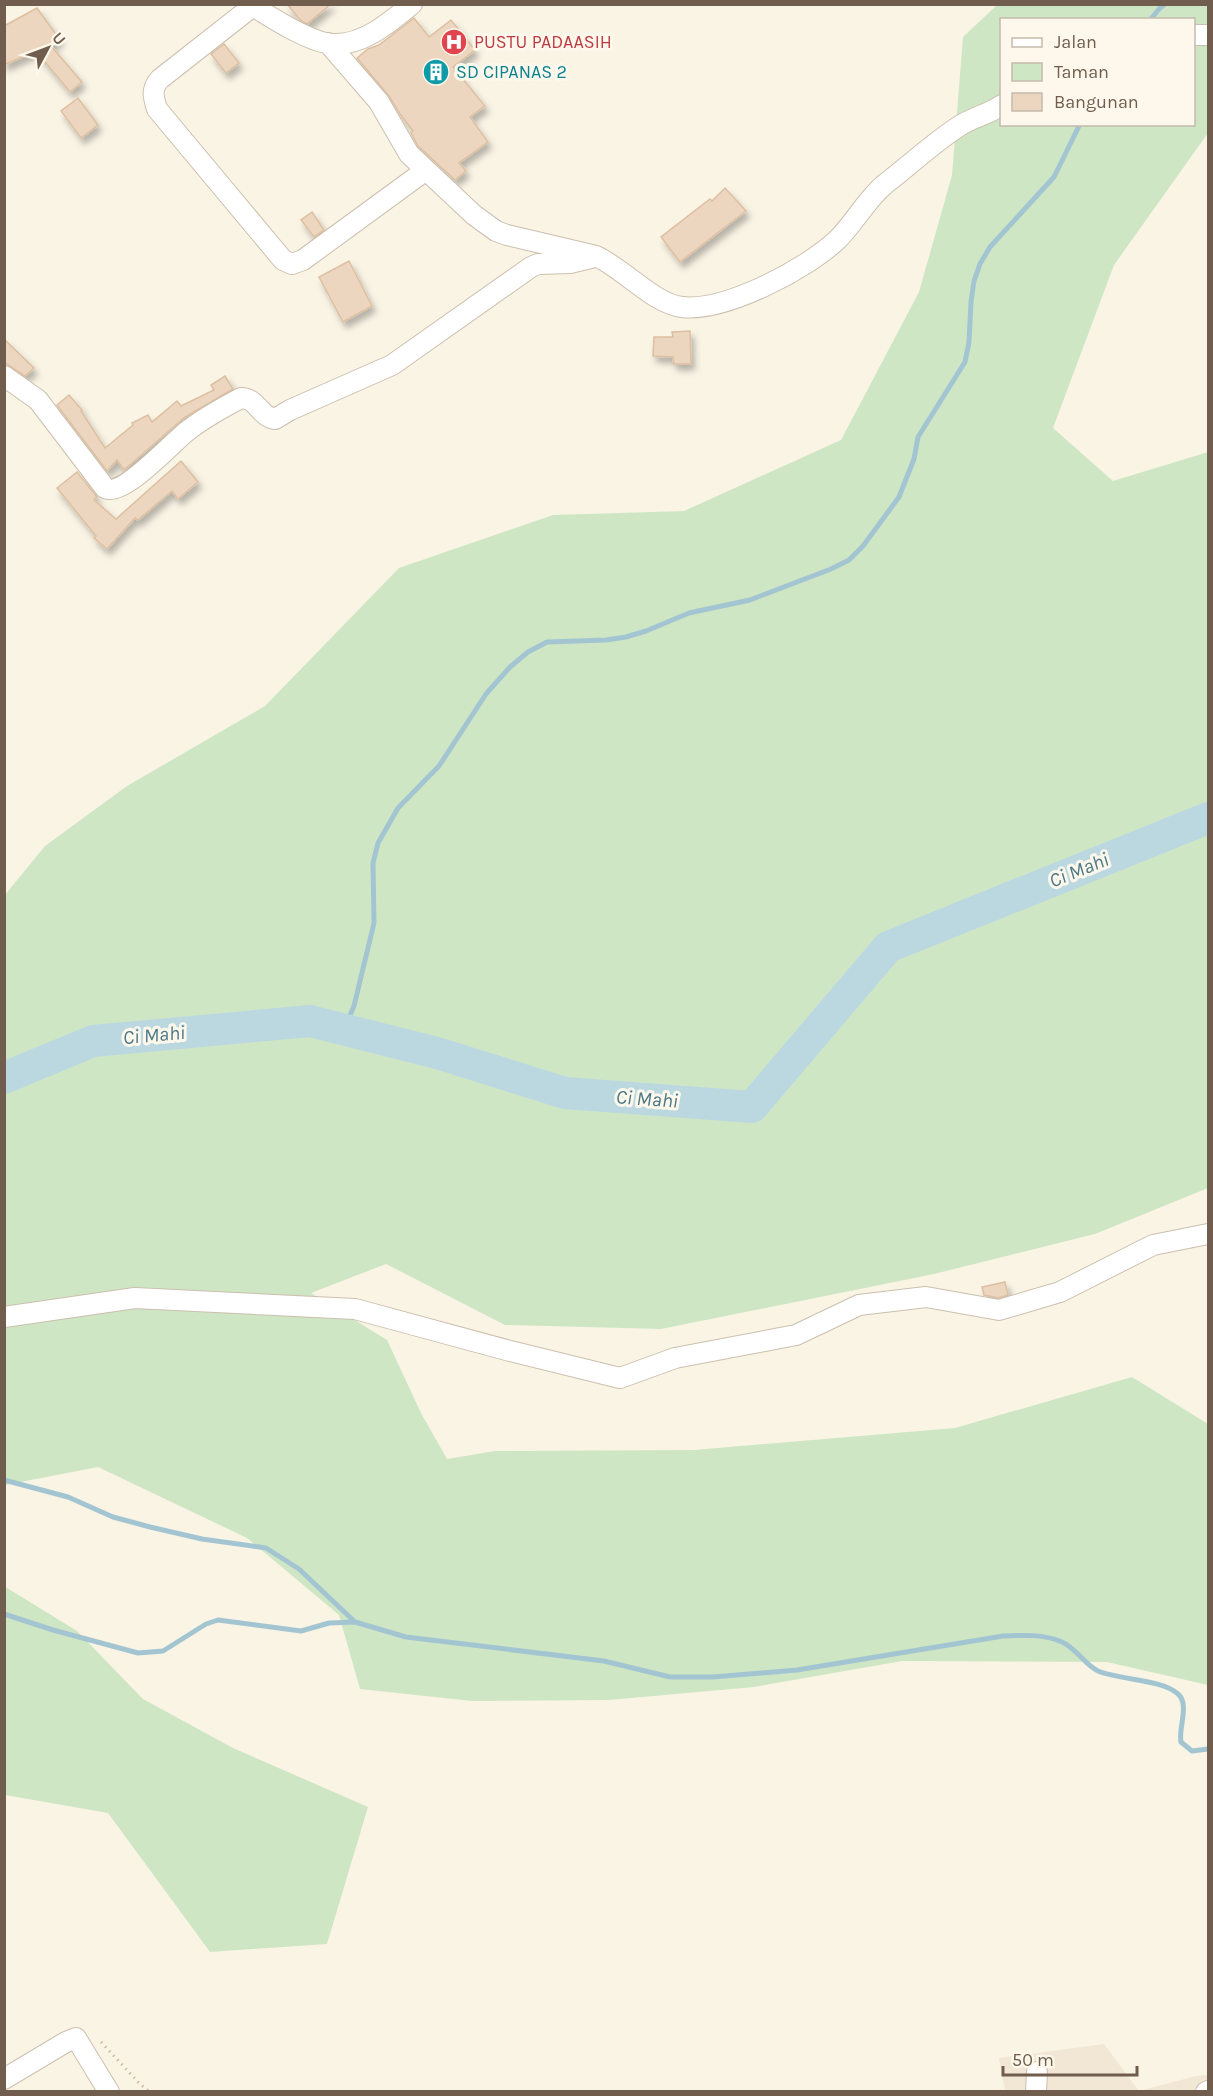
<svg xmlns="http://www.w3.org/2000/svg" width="1213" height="2096" font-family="Karla,sans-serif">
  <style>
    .residential { fill: #f1e7d4 }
    .green { fill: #cfe6c5; fill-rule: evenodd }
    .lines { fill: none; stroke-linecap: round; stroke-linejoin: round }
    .stream { stroke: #a3c5d2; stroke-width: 5 }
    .river { stroke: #bbd8e1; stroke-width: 32 }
    .building { fill: #ecd6bf; stroke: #ddbfa1; stroke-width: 1.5; filter: url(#shadow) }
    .minor-casing { stroke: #ccbfaf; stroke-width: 22 }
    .path { stroke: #d1baa3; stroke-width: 3; stroke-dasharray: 1.5 4.5; stroke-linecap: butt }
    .minor { stroke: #fff; stroke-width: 20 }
    .labels { text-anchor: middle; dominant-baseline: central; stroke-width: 6; stroke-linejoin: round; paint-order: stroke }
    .health-label { font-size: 18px; fill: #be3a42; stroke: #fdf8eb; text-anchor: start }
    .culture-label { font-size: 18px; fill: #0d838f; stroke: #fdf8eb; text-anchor: start }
    .water-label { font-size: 20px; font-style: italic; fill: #4c7888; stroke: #fdf8eb }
  </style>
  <defs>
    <filter id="shadow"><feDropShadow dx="3.5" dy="6" stdDeviation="3" flood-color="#0004"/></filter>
  </defs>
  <rect width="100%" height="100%" fill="#faf4e5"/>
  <path class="residential" d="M1104 2044 1139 2091 1196 2076 1208 2075V2091H1005L999 2058Z"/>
  <path class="green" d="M997 5H1208V133L1114 265 1053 428 1113 481 1208 452V1188L1095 1234 934 1274 661 1329 505 1325 386 1264 311 1293 387 1340 421 1413 447 1459 495 1451 694 1450 955 1428 1132 1377 1208 1424V1685L1107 1662 902 1661 754 1687 609 1700 472 1701 360 1689 339 1615 247 1538 98 1467 5 1485 4 896 45 846 127 786 265 706 399 568 553 515 684 511 841 440 919 292 952 175 963 37ZM1002 20H1194V124H1002Z
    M4 1586 77 1631 143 1699 233 1748 368 1807 327 1944 210 1952 108 1813 5 1795Z"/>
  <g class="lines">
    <path class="stream" d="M1150 20 1159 9 1165 4
      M344 1029 354 1006 374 923 373 863 378 843 398 808 439 766 486 694 510 667 528 652 547 642 606 640 626 637 646 631 689 613 750 600 831 569 849 560 863 546 899 497 914 459 918 437 965 362 969 342 971 302 974 281 980 264 990 247 1054 177 1080 124
      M4 1480 68 1497 113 1517 150 1527 202 1539 266 1548 299 1569 355 1622 406 1637 604 1661 670 1677H713L797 1670 1003 1636C1023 1635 1044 1634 1062 1642 1076 1648 1085 1665 1098 1671 1119 1680 1162 1679 1178 1694 1190 1704 1178 1729 1181 1742L1192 1751 1208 1749
      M4 1614 53 1630 138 1653 163 1651 206 1624 218 1620 301 1631 329 1623 355 1622"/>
    <path class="river" d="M4 1078 93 1041 310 1021 437 1053 565 1093 752 1107 888 947 1208 818"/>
  </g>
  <path class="building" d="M287 4H331L307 24 300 20Z
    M37 8 60 40 50 45 82 82 70 92 36 51 4 65V26Z
    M414 18 429 37 451 20 475 50 453 67 485 106 470 117 488 142 459 163 466 171 455 180 418 146 411 133 413 131 400 114 389 96 357 58 368 49 379 45Z
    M224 44 239 63 226 73 211 54Z
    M78 98 98 125 81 138 61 111Z
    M725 188 746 211 680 262 661 237 710 199 712 201Z
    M312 212 324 230 314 237 301 220Z
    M349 261 372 306 343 322 319 277Z
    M690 331 691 364H674L673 357 653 356 654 337H673L672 332Z
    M4 339 34 368 25 376 4 362Z
    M225 376 233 389 185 417 124 470 117 460 107 471 57 405 69 395 82 410 81 411 105 448 133 425 132 423 148 415 152 422 177 401 181 406 214 390 211 385Z
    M181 461 198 482 178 499 172 491 138 520 135 518 107 549 94 538 96 536 57 488 77 472 97 497 94 500 116 519Z
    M1005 1282 1008 1295 998 1298 984 1295 982 1287Z"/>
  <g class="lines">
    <defs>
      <path id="minor" d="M250 4C270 17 312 44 334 44 364 45 390 22 412 4
        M253 6 160 79C151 89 153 96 157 109L283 260 292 264 303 260 426 170
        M1194 35H1208
        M328 43 379 102 409 154 474 215 496 231 507 235 596 256C624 269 654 304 682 307 725 312 807 269 838 239 855 222 866 200 885 184 910 165 934 142 961 125 974 117 989 114 1002 105
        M4 376 38 400 105 488C122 498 171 444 186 432 202 419 222 408 241 398 257 398 260 417 275 419L290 410 392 365 531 267 538 264 570 263 591 258
        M4 1317 135 1298 355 1309 510 1351 620 1378 675 1358 796 1335 859 1305 926 1297 999 1310 1060 1292 1153 1245 1208 1234
        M4 2079 66 2042 76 2038 109 2092
        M1036 2092 1037 2072
        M1206 2092 1208 2091"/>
    </defs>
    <use href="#minor" class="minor-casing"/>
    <path class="path" d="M101 2042 139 2083 150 2092"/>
    <use href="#minor" class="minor"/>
  </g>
  <defs>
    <symbol id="hospital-disc" viewBox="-11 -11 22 22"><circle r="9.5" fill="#e0444e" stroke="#fdf8eb"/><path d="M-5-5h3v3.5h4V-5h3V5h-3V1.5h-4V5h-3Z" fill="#fff"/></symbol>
    <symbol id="building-disc" viewBox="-11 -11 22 22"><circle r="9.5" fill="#0f9aa8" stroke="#fdf8eb"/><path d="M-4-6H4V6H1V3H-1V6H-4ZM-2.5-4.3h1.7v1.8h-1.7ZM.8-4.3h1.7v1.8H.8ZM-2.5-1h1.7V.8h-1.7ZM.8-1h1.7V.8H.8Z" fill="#fff"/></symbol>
  </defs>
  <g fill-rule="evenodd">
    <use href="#hospital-disc" x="439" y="27" width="30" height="30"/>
    <use href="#building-disc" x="421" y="57" width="30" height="30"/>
  </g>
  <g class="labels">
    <g class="health-label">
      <text x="474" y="42">PUSTU PADAASIH</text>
    </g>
    <g class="culture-label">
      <text x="456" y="72">SD CIPANAS 2</text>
    </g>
    <g class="water-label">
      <text transform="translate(1079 870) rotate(-22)">Ci Mahi</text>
      <text transform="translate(154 1035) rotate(-5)">Ci Mahi</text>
      <text transform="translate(647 1099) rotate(4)">Ci Mahi</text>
    </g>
  </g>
  <rect width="1213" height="2096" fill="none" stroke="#705d4d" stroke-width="12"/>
  <rect x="1000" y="18" width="195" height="108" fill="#fdf8eb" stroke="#c5baac" stroke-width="1.5"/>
  <rect x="1012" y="38" width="30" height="9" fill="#ffffff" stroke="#c5baac" stroke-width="1.5"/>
  <text x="1054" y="48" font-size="18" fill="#705d4d">Jalan</text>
  <rect x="1012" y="63" width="30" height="18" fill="#cfe6c5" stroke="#c5baac" stroke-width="1.5"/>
  <text x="1054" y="78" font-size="18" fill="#705d4d">Taman</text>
  <rect x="1012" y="93" width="30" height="18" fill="#ecd6bf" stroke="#c5baac" stroke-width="1.5"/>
  <text x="1054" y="108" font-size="18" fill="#705d4d">Bangunan</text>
  <g transform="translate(48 48) rotate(49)" stroke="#fdf8eb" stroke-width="4.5" paint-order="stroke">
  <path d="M0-4.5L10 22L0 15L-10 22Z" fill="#705d4d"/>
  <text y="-9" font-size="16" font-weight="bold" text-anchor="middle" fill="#705d4d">U</text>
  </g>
  <path d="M1003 2066v9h134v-9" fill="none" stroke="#705d4d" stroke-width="3"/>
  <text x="1012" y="2066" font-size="18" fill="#705d4d" stroke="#fdf8eb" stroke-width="4.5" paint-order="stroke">50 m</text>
</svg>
